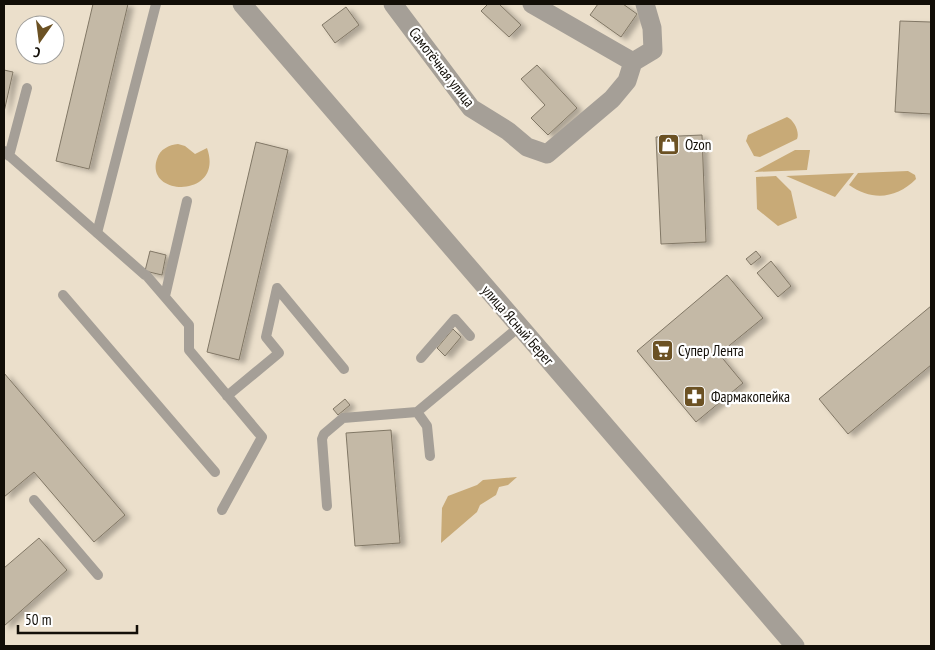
<svg xmlns="http://www.w3.org/2000/svg" width="935" height="650" font-family="'PT Sans Narrow',sans-serif">
  <style>
    .green { fill: #c8aa77 }
    .building { fill: #c4b9a6; stroke: #817765; filter: url(#shadow) }
    .lines { fill: none; stroke-linecap: round; stroke-linejoin: round }
    .lane { stroke: #a59f97; stroke-width: 10 }
    .street { stroke: #a59f97; stroke-width: 19 }
    .labels { text-anchor: middle; dominant-baseline: central; stroke-width: 4.5; stroke-linejoin: round; paint-order: stroke }
    .street-label { font-size: 15px; fill: #120e07; stroke: #fff }
    .poi-label { font-size: 15px; fill: #120e07; stroke: #fff; text-anchor: start }
  </style>
  <defs>
    <filter id="shadow"><feDropShadow dx="5.5" dy="3" stdDeviation="2.5" flood-color="#0004"/></filter>
  </defs>
  <rect width="100%" height="100%" fill="#ebdfcb"/>
  <path class="green" d="M787 117C794 120 800 132 797 139L760 157 754 156 746 141 748 135Z
    M178 144 185 146 195 154 207 148C225 199 144 197 157 159 160 149 169 145 178 144Z
    M795 150H810L807 170 754 172Z
    M908 171 915 175 916 179C896 199 872 201 849 185L858 173Z
    M854 173 835 197 786 176Z
    M776 176 791 191 797 218 778 226 757 209 756 177Z
    M517 477 508 485 499 487 496 495 480 505 477 512 441 543 442 508 448 496 477 485 483 480Z"/>
  <path class="building" d="M93 4H128L89 169 56 161Z
    M488 4H499L521 25 509 37 481 11Z
    M598 4H623L637 14 621 37 590 15Z
    M346 7 359 25 335 43 322 25Z
    M900 21 931 22V114L895 112Z
    M537 65 577 108 548 135 531 118 545 105 521 79Z
    M4 70 13 72 4 112Z
    M702 135 706 242 661 244 656 137Z
    M256 142 288 150 239 360 207 352Z
    M150 251 166 255 162 275 145 271Z
    M756 251 761 257 751 265 746 259Z
    M771 261 791 286 778 297 757 273Z
    M727 275 763 318 719 354 743 383 696 422 637 351Z
    M931 306V365L848 434 819 399Z
    M453 329 461 337 445 356 437 348Z
    M4 373 125 515 94 542 34 472 4 497Z
    M345 399 350 405 338 415 333 409Z
    M391 430 400 543 355 546 346 433Z
    M39 538 67 570 4 626V568Z"/>
  <g class="lines">
    <path class="lane" d="M4 151 145 275
      M9 156 27 88
      M97 233 156 4
      M146 275 189 325V350L262 437 222 510
      M63 295 215 472
      M165 296 187 201
      M421 358 455 319 470 336
      M227 396 279 353 266 337 277 288 344 369
      M430 456 427 426 417 412 519 327
      M34 500 98 575
      M327 506 322 439 324 434 343 418 417 412"/>
    <path class="street" d="M242 4 795 646
      M393 4 471 108 508 131 527 147 547 154 612 99 627 81 633 62 653 50 652 28 645 4
      M532 4 633 62"/>
  </g>
  <defs>
    <symbol id="shop-square" viewBox="-11 -11 22 22"><rect x="-9" y="-9" width="18" height="18" rx="4" fill="#6b5123" stroke="#fff"/><path d="M-5-2.5h2.3a2.7 3.5 0 0 1 5.4 0H5L5.5 6h-11ZM-1.5-2.5h3a1.5 2.3 0 0 0-3 0Z" fill="#fff"/></symbol>
    <symbol id="supermarket-square" viewBox="-11 -11 22 22"><rect x="-9" y="-9" width="18" height="18" rx="4" fill="#6b5123" stroke="#fff"/><path d="M-6-5.5h2.5l.6 2H6L4.5 2H-2.5L-4.4-4H-6ZM-1.5 3.2a1.3 1.3 0 1 0 .1 0ZM3 3.2a1.3 1.3 0 1 0 .1 0Z" fill="#fff"/></symbol>
    <symbol id="pharmacy-square" viewBox="-11 -11 22 22"><rect x="-9" y="-9" width="18" height="18" rx="4" fill="#6b5123" stroke="#fff"/><path d="M-2-6h4v4h4v4h-4v4h-4v-4h-4v-4h4Z" fill="#fff"/></symbol>
  </defs>
  <g fill-rule="evenodd">
    <use href="#shop-square" x="656" y="132" width="25" height="25"/>
    <use href="#supermarket-square" x="650" y="338" width="25" height="25"/>
    <use href="#pharmacy-square" x="682" y="384" width="25" height="25"/>
  </g>
  <g class="labels">
    <g class="street-label">
      <text transform="translate(442 67) rotate(52)">Самотёчная улица</text>
      <text transform="translate(518 325) rotate(49)">улица Ясный Берег</text>
    </g>
    <g class="poi-label">
      <text x="685" y="144">Ozon</text>
      <text x="678" y="350">Супер Лента</text>
      <text x="711" y="396">Фармакопейка</text>
    </g>
  </g>
  <rect width="935" height="650" fill="none" stroke="#120e07" stroke-width="10"/>
  <g transform="translate(40 40) rotate(194)"><circle r="24" fill="#ffffff" stroke="#a09f9c"/>
  <path d="M0-4L9 19L0 12L-9 19Z" fill="#6b5123"/>
  <text y="-8" font-size="14" font-weight="bold" text-anchor="middle" fill="#120e07">С</text>
  </g>
  <path d="M18 625v8h119v-8" fill="none" stroke="#120e07" stroke-width="2.5"/>
  <text x="25" y="625" font-size="15" fill="#120e07" stroke="#ffffff" stroke-width="4" paint-order="stroke">50 m</text>
</svg>
